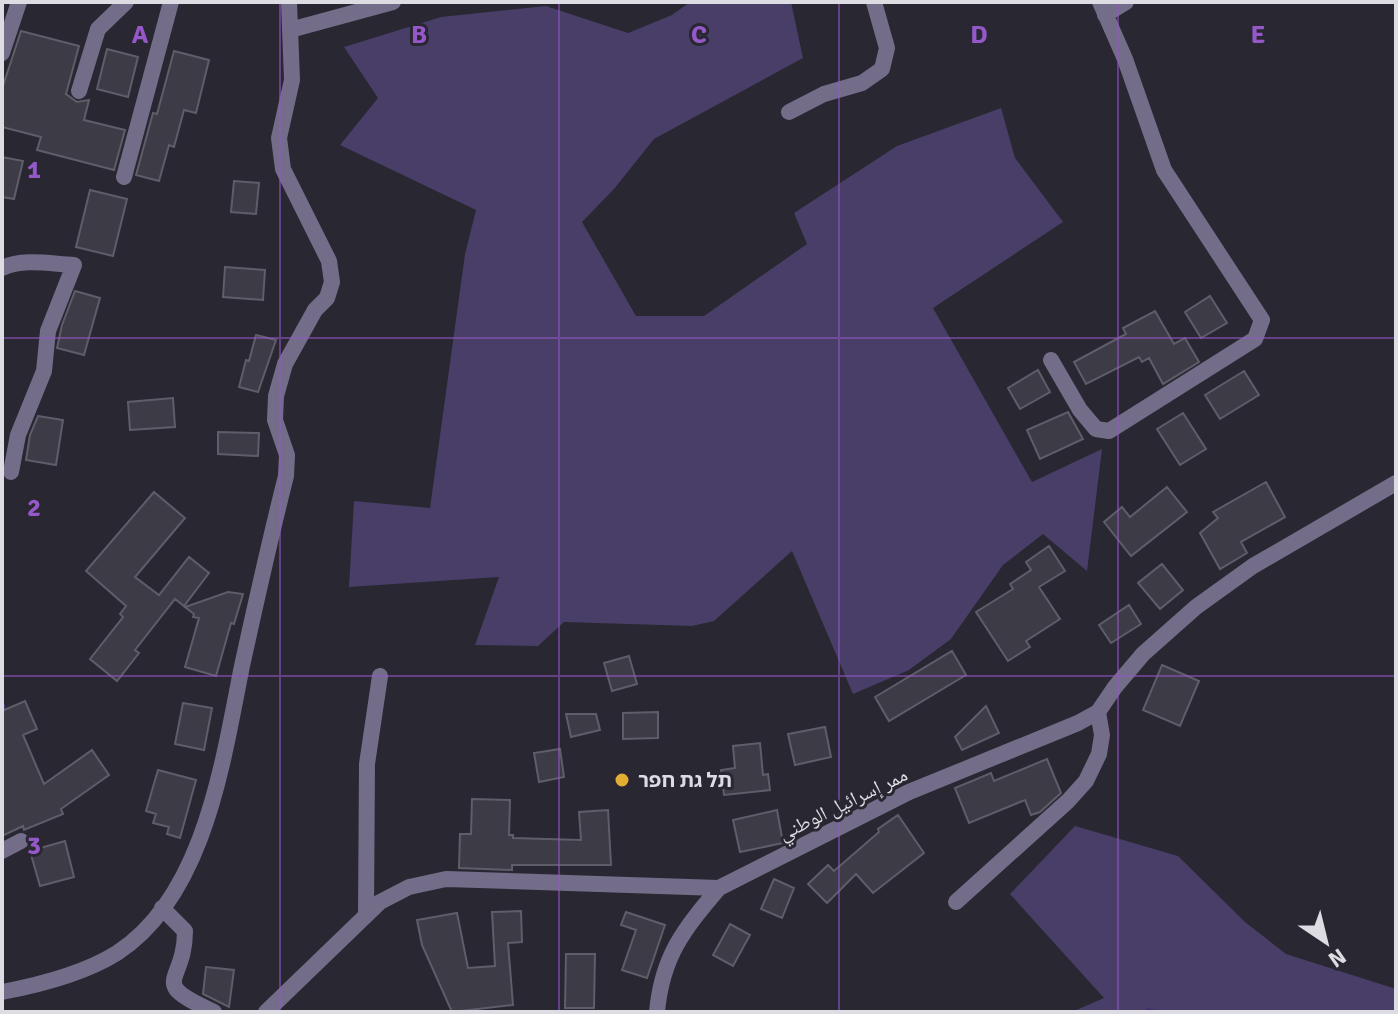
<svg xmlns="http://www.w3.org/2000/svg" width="1398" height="1014" font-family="Signika,'Noto Naskh Arabic','Noto Sans Hebrew',sans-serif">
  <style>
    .green { fill: #483e67 }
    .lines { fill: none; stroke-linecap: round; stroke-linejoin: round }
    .stream { stroke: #44326f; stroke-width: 5 }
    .building { fill: #3d3b46; stroke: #5f5d69; stroke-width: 2 }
    .minor { stroke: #736d8a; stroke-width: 16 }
    .grid { fill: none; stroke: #9458c8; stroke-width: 2; stroke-opacity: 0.55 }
    .poi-dot { fill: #e2af34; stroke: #292731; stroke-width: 3 }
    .labels { text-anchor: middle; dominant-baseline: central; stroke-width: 6; stroke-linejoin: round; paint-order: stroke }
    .poi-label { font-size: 20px; font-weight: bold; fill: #dddce3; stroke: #292731; text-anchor: start }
    .street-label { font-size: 20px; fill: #dddce3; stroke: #292731 }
    .grid-label { font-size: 26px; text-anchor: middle; font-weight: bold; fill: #9458c8; stroke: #292731; stroke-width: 6; stroke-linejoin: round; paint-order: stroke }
  </style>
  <rect width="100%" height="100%" fill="#292731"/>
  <path class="green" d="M690 2H791L803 58 654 139 614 189 582 222 636 316H704L807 244 794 213 897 146 1001 108 1015 158 1063 222 933 308 1032 482 1102 449 1087 571 1043 534 1003 565 951 639 909 670 853 694 792 551 714 621 692 626 564 622 538 646 475 645 499 577 349 587 354 501 430 508 465 254 476 210 340 145 378 98 344 47 441 17 546 6 628 33 672 15Z
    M1075 826 1178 856 1245 922 1286 954 1396 989V1012H1072L1104 998 1010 894Z"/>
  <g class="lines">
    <path class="stream" d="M2 704 6 715
      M1148 1010 1154 1012"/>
  </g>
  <path class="building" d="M21 31 79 46 66 94 77 102 89 100 84 120 125 130 114 170 37 150 41 137 2 127V89Z
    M107 49 138 57 128 97 97 89Z
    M174 51 209 60 196 113 184 110 174 147 169 145 159 181 136 175 153 113 157 114Z
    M2 157 23 161 14 199 2 197Z
    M234 181 259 183 256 214 231 212Z
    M90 190 127 199 113 256 76 247Z
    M225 267 265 270 263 300 223 297Z
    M75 291 100 298 84 355 57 348 62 325Z
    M1210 296 1227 323 1201 338 1185 312Z
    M1155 311 1174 344 1185 338 1199 362 1163 384 1149 358 1142 362 1139 357 1086 384 1074 362 1126 334 1123 328Z
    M256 335 276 340 258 392 239 387 246 360 249 361Z
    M1038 370 1050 392 1020 409 1008 388Z
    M1244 371 1259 395 1220 419 1205 395Z
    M173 398 175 427 130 430 128 402Z
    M1068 412 1083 439 1040 459 1027 430Z
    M1183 413 1206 449 1180 465 1157 429Z
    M38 416 63 420 56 465 26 460 30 435Z
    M218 432 259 433 258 456 218 454Z
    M1266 482 1285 517 1241 542 1247 553 1220 569 1200 533 1218 518 1213 512Z
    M1167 487 1187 512 1131 556 1104 522 1122 507 1130 517Z
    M154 492 185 518 135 577 159 595 189 557 209 573 184 606 175 599 135 650 139 653 117 681 90 659 123 617 120 614 126 606 86 571Z
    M1049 546 1065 571 1039 587 1060 619 1026 641 1030 647 1008 661 976 612 1013 589 1010 584 1031 570 1026 562Z
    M1162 564 1183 590 1160 609 1138 583Z
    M228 592 243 594 234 624 231 623 216 676 185 667 199 618 193 617 194 614 185 607Z
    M1129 605 1141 624 1111 643 1099 625Z
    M952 651 966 675 889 721 875 697Z
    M629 656 637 684 612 691 604 663Z
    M1162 665 1199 681 1180 726 1143 710Z
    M25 701 37 729 23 735 44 784 92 750 109 775 61 809 63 814 24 830 23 826 2 836V711Z
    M183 703 212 708 204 750 175 744Z
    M986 706 999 733 962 750 955 737Z
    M658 712V738L623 739V713Z
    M566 714H596L600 730 571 737Z
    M825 727 831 757 795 765 788 734Z
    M760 743 763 775 768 774 770 790 724 795 721 770 735 768 733 746Z
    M560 749 564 777 539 782 534 753Z
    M1047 759 1061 793 1040 812 1031 815 1025 800 969 823 955 788 991 773 994 781Z
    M158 770 196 780 180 838 167 834 169 827 153 823 156 814 146 811Z
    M472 799 510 800 509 835H513V838L581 840 579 812 608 810 611 865H512V870L459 868 460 834H471Z
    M777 810 783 843 740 852 733 820Z
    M898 815 924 853 873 893 856 874 827 903 808 884 828 865 834 871 879 832 878 829Z
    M65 841 74 877 40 886 30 851Z
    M774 879 794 888 782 918 761 909Z
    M521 911 522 942 508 943 513 1005 452 1012 422 945 417 920 457 913 468 968 495 966 492 912Z
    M626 912 665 925 647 978 622 970 636 930 621 925Z
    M730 924 750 935 733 966 713 955Z
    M566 954H595L594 1008H565Z
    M206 967 234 970 229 1007 203 994Z"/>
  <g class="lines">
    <path class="minor" d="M1105 15 1126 2
      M290 30 393 2
      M2 53 19 2
      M79 91 98 29 126 2
      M789 112 824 94 862 83 882 69 887 48 874 2
      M124 177 171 2
      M2 268C23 258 51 264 74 265L48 331 44 371 18 435 11 472
      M1051 360 1080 410 1096 429 1109 431 1255 339 1262 320 1164 170 1125 59 1100 2
      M2 851 21 841
      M956 902 1068 801 1086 781 1099 754 1102 735 1098 712
      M162 908 185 931C185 985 146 981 214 1012
      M366 914 367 764 380 676
      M2 992C39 985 85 973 117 953 205 896 223 760 242 666 256 602 270 539 286 476L287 455 275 420 276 396 285 364 315 310 327 298 332 282 329 261 283 169 279 138 292 80 289 2
      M266 1012 380 902 409 887 446 879 719 888 909 792 1078 723 1098 712 1115 687 1143 654 1196 607 1253 566 1396 483
      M657 1012C662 956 684 929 719 888"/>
  </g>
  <path class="grid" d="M280 2V1012M559 2V1012M839 2V1012M1118 2V1012M2 338H1396M2 676H1396"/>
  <circle class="poi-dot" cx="622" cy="780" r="8"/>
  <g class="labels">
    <g class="poi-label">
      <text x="638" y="780">תל גת חפר</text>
    </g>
    <g class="street-label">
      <text transform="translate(843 804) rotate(-26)">ممر إسرائيل الوطني</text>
    </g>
  </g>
  <g class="grid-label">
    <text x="140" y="43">A</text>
    <text x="419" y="43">B</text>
    <text x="699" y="43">C</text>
    <text x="979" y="43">D</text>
    <text x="1258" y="43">E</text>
    <text x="34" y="178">1</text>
    <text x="34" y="516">2</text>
    <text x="34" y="854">3</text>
  </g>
  <rect width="1398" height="1014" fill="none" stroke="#dddce3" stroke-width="8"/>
  <g transform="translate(1326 942) rotate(145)" stroke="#292731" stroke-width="6" paint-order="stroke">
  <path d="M0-6L14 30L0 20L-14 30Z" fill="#dddce3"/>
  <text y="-12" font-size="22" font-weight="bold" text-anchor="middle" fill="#dddce3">N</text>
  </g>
</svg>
